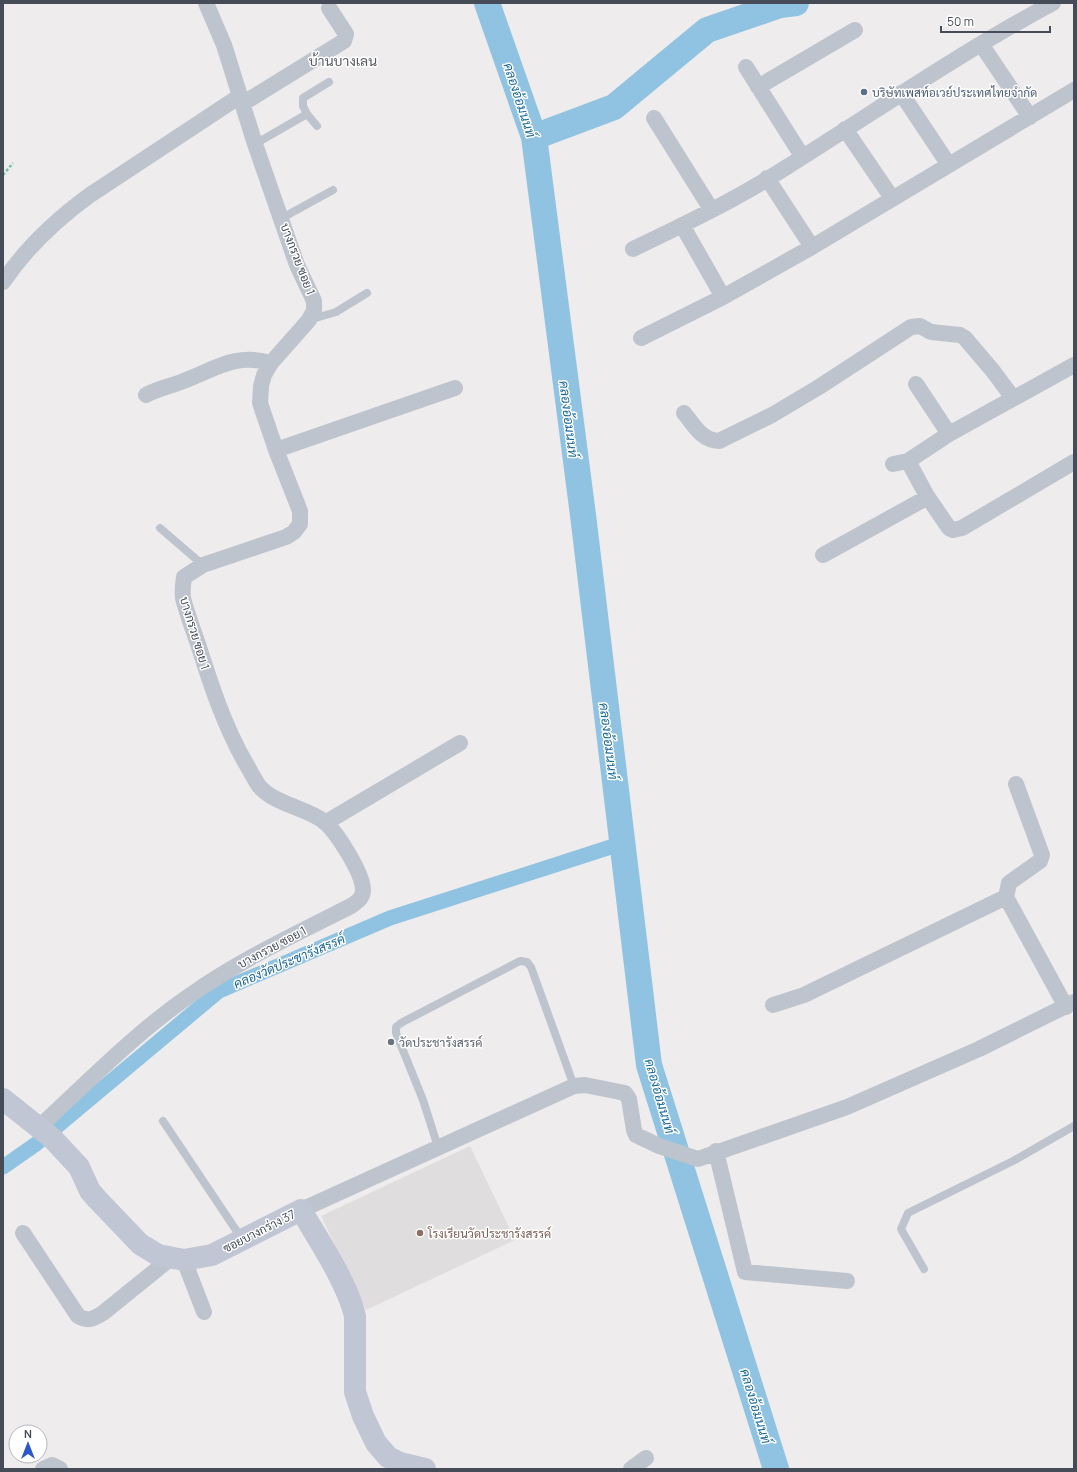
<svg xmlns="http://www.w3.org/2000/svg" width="1077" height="1472" font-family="Manrope,Sarabun,sans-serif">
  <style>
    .education { fill: #dfdddd }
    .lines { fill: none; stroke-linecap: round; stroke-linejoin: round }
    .canal { stroke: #8fc3e1; stroke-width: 15 }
    .river { stroke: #8fc3e1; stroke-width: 26 }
    .path { stroke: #79c2aa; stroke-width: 2.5; stroke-dasharray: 3 2; stroke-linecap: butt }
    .lane { stroke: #bec4cd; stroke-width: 8 }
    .street { stroke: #bec4cd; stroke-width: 16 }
    .secondary { stroke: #c0c6d3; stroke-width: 22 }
    .service-dot { fill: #5c6f8a; stroke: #fff; stroke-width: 1.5 }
    .worship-dot { fill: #6b7280; stroke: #fff; stroke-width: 1.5 }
    .education-dot { fill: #8d6e63; stroke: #fff; stroke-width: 1.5 }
    .labels { text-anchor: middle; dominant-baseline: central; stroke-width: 3; stroke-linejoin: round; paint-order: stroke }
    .service-label { font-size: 12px; fill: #4e5e75; stroke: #fff; text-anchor: start }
    .street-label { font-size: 12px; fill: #464c57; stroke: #fff }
    .worship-label { font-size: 12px; fill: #5b616d; stroke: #fff; text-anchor: start }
    .education-label { font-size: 12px; fill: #785e54; stroke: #fff; text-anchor: start }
    .water-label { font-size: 13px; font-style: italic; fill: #1b6895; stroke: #fff }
    .quarter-label { font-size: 14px; fill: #595b60; stroke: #fff }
  </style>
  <rect width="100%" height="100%" fill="#eeecec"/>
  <path class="education" d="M470 1146 515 1240 366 1310 321 1216Z"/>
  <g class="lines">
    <path class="canal" d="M3 1167 36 1144 219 991 390 918 623 843"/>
    <path class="river" d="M487 3 534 137 583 515 649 1065 776 1469
      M534 137 614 107 707 30 780 5 796 3"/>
    <path class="path" d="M3 175 13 163"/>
    <path class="lane" d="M307 114 303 106V98L329 82
      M255 144 307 114 317 126
      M282 218 333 190
      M309 320 336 312 367 293
      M160 528 203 565
      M163 1121 242 1239
      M438 1147 423 1100 396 1033V1027L401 1023 520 961 527 962 531 967 574 1086
      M924 1269 901 1229 908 1213 1013 1161 1074 1126"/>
    <path class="street" d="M981 44 1030 117
      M746 67 802 156
      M758 87 855 30
      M901 93 949 165
      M242 104 344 41 346 34 329 8
      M654 118 711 209
      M845 129 892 198
      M767 178 812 247
      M682 225 723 297
      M633 249C683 225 735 200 782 170 872 114 959 53 1053 3
      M3 282C26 248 57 219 90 195L240 96
      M641 338 723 297 812 247 1074 90
      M916 384 949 434
      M146 395C159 388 172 386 186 380 217 368 236 353 271 363
      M684 413C694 425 702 441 719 441L772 415 819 387 911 327 920 326 931 332 960 335 965 338 993 371 1013 398
      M276 450 455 388
      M908 461 927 496 949 528 953 530 962 528 1074 462
      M893 464 908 461 949 434 1074 365
      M823 555 928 497
      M1016 784 1042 855 1040 861 1009 883 1006 897 1066 1007
      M325 823 460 743
      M773 1005 804 995 1006 897
      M38 1128C87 1083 134 1034 189 996 240 960 296 934 351 906 357 902 363 898 363 890 363 873 337 833 325 822 304 806 277 806 259 786 254 779 250 770 245 762 224 725 211 685 198 644 193 629 187 614 183 598 182 591 183 584 184 577L203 565 286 537 294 532 300 524V511L276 450 260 403 261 386 264 375 271 363 309 320 314 310V301L297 265 255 144 224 45 206 3
      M716 1151 745 1272 847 1281
      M301 1210 574 1086 585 1085 625 1093 629 1099 634 1130 636 1135 659 1146 698 1159 847 1107 979 1049 1074 1002
      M23 1233 78 1316C88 1322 93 1319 103 1313L171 1258
      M184 1260 204 1312
      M43 1469 52 1465 60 1469
      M631 1469 646 1458"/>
    <path class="secondary" d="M3 1099 52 1138 79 1167 90 1191 97 1199 140 1244 158 1255 184 1260 212 1255 301 1210C318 1239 348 1284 355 1316V1392L363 1416 376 1443 388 1457 400 1463 425 1469"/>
  </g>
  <circle class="service-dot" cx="864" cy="92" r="4"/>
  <circle class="worship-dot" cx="391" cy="1042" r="4"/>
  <circle class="education-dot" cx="420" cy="1233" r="4"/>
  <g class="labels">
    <g class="service-label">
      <text x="872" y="92">บริษัทเพสท์อเวย์ประเทศไทยจำกัด</text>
    </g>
    <g class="street-label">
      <text transform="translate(298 259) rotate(69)">บางกรวย ซอย 1</text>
      <text transform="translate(195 633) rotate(73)">บางกรวย ซอย 1</text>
      <text transform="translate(272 947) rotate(-28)">บางกรวย ซอย 1</text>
      <text transform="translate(259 1231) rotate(-27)">ซอยบางกร่าง 37</text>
    </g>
    <g class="worship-label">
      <text x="399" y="1042">วัดประชารังสรรค์</text>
    </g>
    <g class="education-label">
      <text x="428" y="1233">โรงเรียนวัดประชารังสรรค์</text>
    </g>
    <g class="water-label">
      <text transform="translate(520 100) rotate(72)">คลองอ้อมนนท์</text>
      <text transform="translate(569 419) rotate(83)">คลองอ้อมนนท์</text>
      <text transform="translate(609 741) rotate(83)">คลองอ้อมนนท์</text>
      <text transform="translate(289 961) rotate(-23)">คลองวัดประชารังสรรค์</text>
      <text transform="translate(660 1096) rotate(74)">คลองอ้อมนนท์</text>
      <text transform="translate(756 1406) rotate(73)">คลองอ้อมนนท์</text>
    </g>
    <g class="quarter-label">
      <text x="343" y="60">บ้านบางเลน</text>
    </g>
  </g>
  <rect width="1077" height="1472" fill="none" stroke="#464c57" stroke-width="8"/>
  <g transform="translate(28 1444)"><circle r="19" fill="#ffffff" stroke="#b5b7bc"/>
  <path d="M0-3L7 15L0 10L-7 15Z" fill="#2c57c8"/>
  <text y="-6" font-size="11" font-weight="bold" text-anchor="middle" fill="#464c57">N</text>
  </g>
  <path d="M941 26v6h109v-6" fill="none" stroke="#464c57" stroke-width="2"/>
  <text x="947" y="26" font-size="12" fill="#464c57" stroke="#ffffff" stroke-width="3" paint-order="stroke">50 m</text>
</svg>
